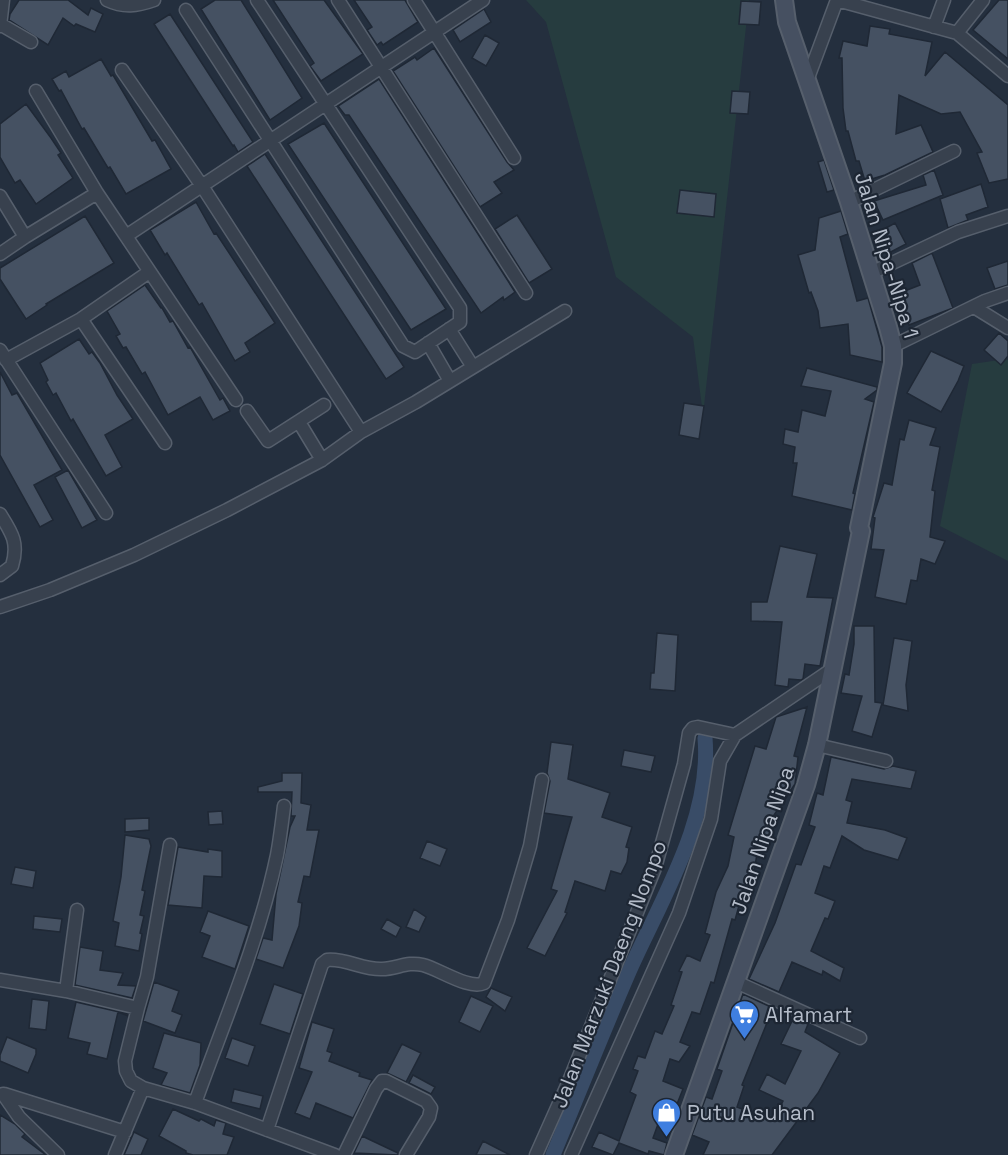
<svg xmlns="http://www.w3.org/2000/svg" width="1008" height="1155" font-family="'Space Grotesk',sans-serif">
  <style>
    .green { fill: #263c3f }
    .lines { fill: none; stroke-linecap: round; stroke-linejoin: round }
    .canal { stroke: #394c67; stroke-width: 15 }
    .building { fill: #455162; stroke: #1f2835; stroke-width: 1.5 }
    .street-casing { stroke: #565f6c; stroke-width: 15 }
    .secondary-casing { stroke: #565f6c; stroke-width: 20 }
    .street { stroke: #38414e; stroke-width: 12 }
    .secondary { stroke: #465061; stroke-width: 16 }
    .labels { text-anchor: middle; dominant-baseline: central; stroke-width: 4.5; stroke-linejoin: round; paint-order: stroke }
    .street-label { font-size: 21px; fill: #b4bcc9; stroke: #1d2633 }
    .poi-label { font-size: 21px; fill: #b4bcc9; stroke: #1d2633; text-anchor: start }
  </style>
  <rect width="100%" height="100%" fill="#242f3e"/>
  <path class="green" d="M526 0H749L703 415 693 337 616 277 546 22Z
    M1006 359 1008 360V561L940 526 972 364Z"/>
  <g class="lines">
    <path class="canal" d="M553 1155C578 1095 602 1034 628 974 660 901 712 820 705 738"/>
  </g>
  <path class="building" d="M19 0H68L88 15 91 8 103 14 95 32 76 24 74 26 63 18 48 45 9 20 10 14Z
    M215 0H241L302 98 270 120 201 9Z
    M273 0H324L363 54 321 81 310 66 314 63Z
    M354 0H405L418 22 383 45 381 42 377 45 367 30 372 27Z
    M999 0H1008V59L973 30Z
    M741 1 761 2 759 25 739 24Z
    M484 9 491 22 460 42 453 30Z
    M170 14 253 142 238 152 234 145 233 146 154 24Z
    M870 26 890 29 889 34 932 42 925 76 945 52 1008 105V179L989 183 977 153 982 152 960 112 941 114 899 95 896 134 921 125 933 152 885 175 865 181 859 161H856L848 131H846L843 108 842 58H839L843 41 867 46Z
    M485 35 499 43 486 66 472 58Z
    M434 48 507 162 514 170 494 182 502 193 480 207 393 71 415 57 417 60Z
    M101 59 111 76 113 75 152 141 155 140 171 169 126 194 110 167 108 168 84 128 82 129 61 90 59 91 52 79 66 71 69 77Z
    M379 79 515 292 504 300 503 297 481 313 349 115H345L338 106Z
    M732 91 750 92 748 114 730 113Z
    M26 104 51 138 61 153 58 155 73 178 36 204 20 180 15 183 0 157V124Z
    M324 123 446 309 411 330 288 144Z
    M265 154 404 367 386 379 247 166Z
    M824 160 834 190 827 192 818 162Z
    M934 170 943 195 883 220 874 201 926 185 923 175Z
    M981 184 988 207 966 215 968 220 948 228 940 199Z
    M680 190 716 194 714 217 677 213Z
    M196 202 214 234 216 233 275 323 245 343 250 352 235 361 202 303 199 305 167 253 165 255 150 230Z
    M841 211 848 234 840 237 857 301 868 298 882 347V362L850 355 848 324 820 328 818 311 811 292 809 293 798 255 815 250 819 218Z
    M517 215 552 269 529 283 495 229Z
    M85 216 114 263 46 304 47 305 26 319 0 279V268Z
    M895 223 906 244 887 254 877 233Z
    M932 253 953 308 909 325 897 294 920 285 912 263Z
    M1008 261V285L995 289 987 268Z
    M145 285 161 308H162L170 322 173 321 188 348 190 347 220 400 223 398 230 411 213 420 200 397 168 415 145 372 142 374 126 347 123 348 116 336 120 334 107 311Z
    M999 333 1008 341V356L1001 365 984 350Z
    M79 339 89 354 92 352 100 363 117 395 133 419 105 435 122 467 106 476 73 419 71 421 56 393 53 395 46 382 48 380 40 363Z
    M931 351 964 366 958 381 941 412 907 393Z
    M807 368 877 387V390L865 399 874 402 853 493 855 494 852 510 792 496 797 463H793L795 447 783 444 785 429 798 432 802 410 825 416 831 391 801 386Z
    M0 372 12 395 17 393 62 470 34 485 53 520 40 527 0 455Z
    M684 403 704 406 699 439 679 435Z
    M909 420 936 428 930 445 940 447 932 490 935 491 930 537 945 541 935 564 921 559 917 581 911 580 906 604 875 597 884 550 871 549 875 518 873 517 884 483 892 485 900 439 904 440Z
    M68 470 97 520 82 528 55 477Z
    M780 546 817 554 807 597 833 598 820 666 805 664 803 679 801 680 789 679 788 687 775 685 782 622 751 621V602H767Z
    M854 626H874L875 702 882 703 872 737 852 731 862 696 841 693 845 674 849 675 854 644Z
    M657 633 678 635 675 691 650 689 651 673H654Z
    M894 638 912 641 906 685 908 711 883 705Z
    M807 707 794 756 798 757 795 784 772 818 776 820 768 846 759 843 754 871 740 902 735 920 732 919 714 983 711 982 700 1014 692 1012 680 1042 690 1046 679 1062 670 1059 663 1081 683 1089 675 1109 665 1105 653 1138 667 1143 664 1155 649 1151 648 1154 619 1143 613 1155 592 1147 599 1132 619 1141 636 1095 630 1092 638 1071 633 1069 638 1056 645 1058 655 1031 662 1034 674 1006 671 1005 682 972 679 971 687 955 700 961 710 935 705 933 716 892 728 866 734 837 728 835 755 746 766 749 776 717Z
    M551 742 573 745 568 779 610 793 602 817 632 827 626 847 629 848 627 862 621 874 611 871 605 891 575 881 565 912 567 913 545 956 527 948 557 891 551 889 572 817 544 813 550 781 547 773Z
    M624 750 655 756 651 772 621 766Z
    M831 757 884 769 893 766 916 771 911 789 852 779 846 800 852 802 847 823 885 830 907 838 898 860 864 850 842 836 830 868 824 866 815 893 835 901 828 919 825 918 811 951 844 968 840 981 823 971 822 975 792 962 779 992 749 979 775 923 796 864 801 865 815 827 809 825 817 793 823 795Z
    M282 773H302L301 803 311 805 307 830H319L310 877 304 876 298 902 302 903 299 926 283 968 256 959 263 938 272 940 276 894 290 827 295 816H291L292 792H258V787L282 781Z
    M222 811 223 824 209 825 208 812Z
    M149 818V830L125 832V819Z
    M125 835 149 839 151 846 142 890 145 891 140 915 144 916 140 933 142 934 139 951 115 946 119 923 113 921 121 877Z
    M427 841 447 849 440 866 420 858Z
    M178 847 208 852V849L222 851V877L204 876 202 908 168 905Z
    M15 867 36 871 33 888 11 884Z
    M414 909 426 917 419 932 406 927Z
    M208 911 249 926 235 969 202 957 210 936 200 932Z
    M34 916 62 919 60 932 33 929Z
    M387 919 401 927 396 937 381 929Z
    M80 947 103 951 100 970 123 973 118 985 136 986 132 998 75 985Z
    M154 982 179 991 172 1011 182 1015 175 1033 143 1021Z
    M274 984 303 994 290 1034 260 1024Z
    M491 988 512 997 505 1011 486 997Z
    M743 994 773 1008 742 1085 744 1086 737 1107 772 1121 783 1101 759 1090 767 1074 785 1084 801 1051 781 1044 794 1017 808 1024 805 1032 840 1053 818 1093 772 1155H703L709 1142 692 1135 706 1097 712 1099 722 1071 717 1069Z
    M471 996 493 1006 480 1032 459 1022Z
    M32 999 49 1001 46 1030 29 1028Z
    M76 1002 128 1014V1016L118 1012 107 1059 87 1054 90 1043 68 1038Z
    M312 1022 334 1029 327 1051 332 1053 329 1061 360 1073 359 1076 372 1080 353 1118 316 1103 310 1119 295 1113 312 1072 299 1068Z
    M164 1033 201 1043 200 1065 190 1093 161 1085 167 1073 153 1068Z
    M7 1037 36 1049V1054L28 1073 0 1061V1055Z
    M232 1038 255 1046 248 1066 225 1058Z
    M402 1044 421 1053 406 1082 387 1073Z
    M413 1075 435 1087 431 1094 409 1083Z
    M234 1089 263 1096 260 1109 231 1102Z
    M173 1109 199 1121 201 1119 214 1126 216 1120 226 1123 223 1134 234 1137 227 1155H193L186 1153V1151L159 1136Z
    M0 1115 15 1124 25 1134 22 1137 46 1155H0Z
    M134 1132 148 1139 141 1155H124Z
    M362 1136 398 1153V1155L354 1153Z
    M483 1141 510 1155H476Z"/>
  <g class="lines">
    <defs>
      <path id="street" d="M107 0C124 8 137 6 154 0
        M338 0 526 293
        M414 0 514 158
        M837 0 957 33 1008 76
        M186 10 403 346 415 352 460 322V308L257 0
        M0 24 31 42
        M0 26 3 0
        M934 27 944 0
        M957 33 983 0
        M122 70 202 186 361 432
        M808 78 837 0
        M36 91 97 193 236 400
        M0 196 25 237
        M849 202 954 151
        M126 236 483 0
        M0 254 25 237 97 193
        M871 273 958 232 1008 216
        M974 307 1008 328
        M81 319 165 443
        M449 329 473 367
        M428 343 450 381
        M893 346 985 301 1008 293
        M0 350 106 513
        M6 360 81 319 149 272
        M247 411 268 441 324 405
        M299 422 322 460
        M0 514C12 533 19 543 12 566L0 575
        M0 607 50 590 134 555 227 510 322 460 361 432 416 402 565 311
        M817 745 886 761
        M77 910 66 991 138 1008 125 1061 126 1071 131 1081 143 1088 195 1103 335 1155
        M0 980 66 991
        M736 982 860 1038
        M138 1008 147 977 170 845
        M3 1094 19 1117 58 1155
        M4 1094 125 1132
        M195 1103C224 1022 259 941 277 855 280 839 282 822 284 806
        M267 1130 322 964 327 960C345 958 364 970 382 969 397 969 407 961 423 965 439 969 469 990 484 983L508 920 530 846 542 780
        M115 1155 143 1088
        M344 1155 376 1089 382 1081H386L426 1101 431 1108 429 1117 406 1155
        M536 1155 569 1081 655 868 684 764 689 733 693 728 698 727 735 735
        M571 1155 679 913 711 819 720 761 735 735 831 670"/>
      <path id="secondary" d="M674 1155 806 785 817 745 861 531 859 528 893 363V346L888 327 849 202 787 22 784 0"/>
    </defs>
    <use href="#street" class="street-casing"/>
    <use href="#secondary" class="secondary-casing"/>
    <use href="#street" class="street"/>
    <use href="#secondary" class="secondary"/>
  </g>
  <defs>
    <symbol id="supermarket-pin" viewBox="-11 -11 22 30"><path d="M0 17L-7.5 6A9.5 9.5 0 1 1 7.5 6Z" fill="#3f7fe0" stroke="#1d2633"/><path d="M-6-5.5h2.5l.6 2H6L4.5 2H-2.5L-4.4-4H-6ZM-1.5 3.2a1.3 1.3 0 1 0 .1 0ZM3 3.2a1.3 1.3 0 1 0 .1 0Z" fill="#fff"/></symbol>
    <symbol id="shop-pin" viewBox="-11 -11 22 30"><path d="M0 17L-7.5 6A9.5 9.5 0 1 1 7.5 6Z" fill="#3f7fe0" stroke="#1d2633"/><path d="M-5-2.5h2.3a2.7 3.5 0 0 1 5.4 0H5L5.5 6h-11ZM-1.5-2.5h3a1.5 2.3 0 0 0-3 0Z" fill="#fff"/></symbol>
  </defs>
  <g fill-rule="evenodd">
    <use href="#supermarket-pin" x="728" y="998" width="33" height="45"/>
    <use href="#shop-pin" x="650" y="1096" width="33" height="45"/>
  </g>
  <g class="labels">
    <g class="street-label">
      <text transform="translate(887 255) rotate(73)">Jalan Nipa-Nipa 1</text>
      <text transform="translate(762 840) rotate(-71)">Jalan Nipa Nipa</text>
      <text transform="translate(609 974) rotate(-69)">Jalan Marzuki Daeng Nompo</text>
    </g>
    <g class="poi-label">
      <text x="765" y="1014">Alfamart</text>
      <text x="687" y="1112">Putu Asuhan</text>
    </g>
  </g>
</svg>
